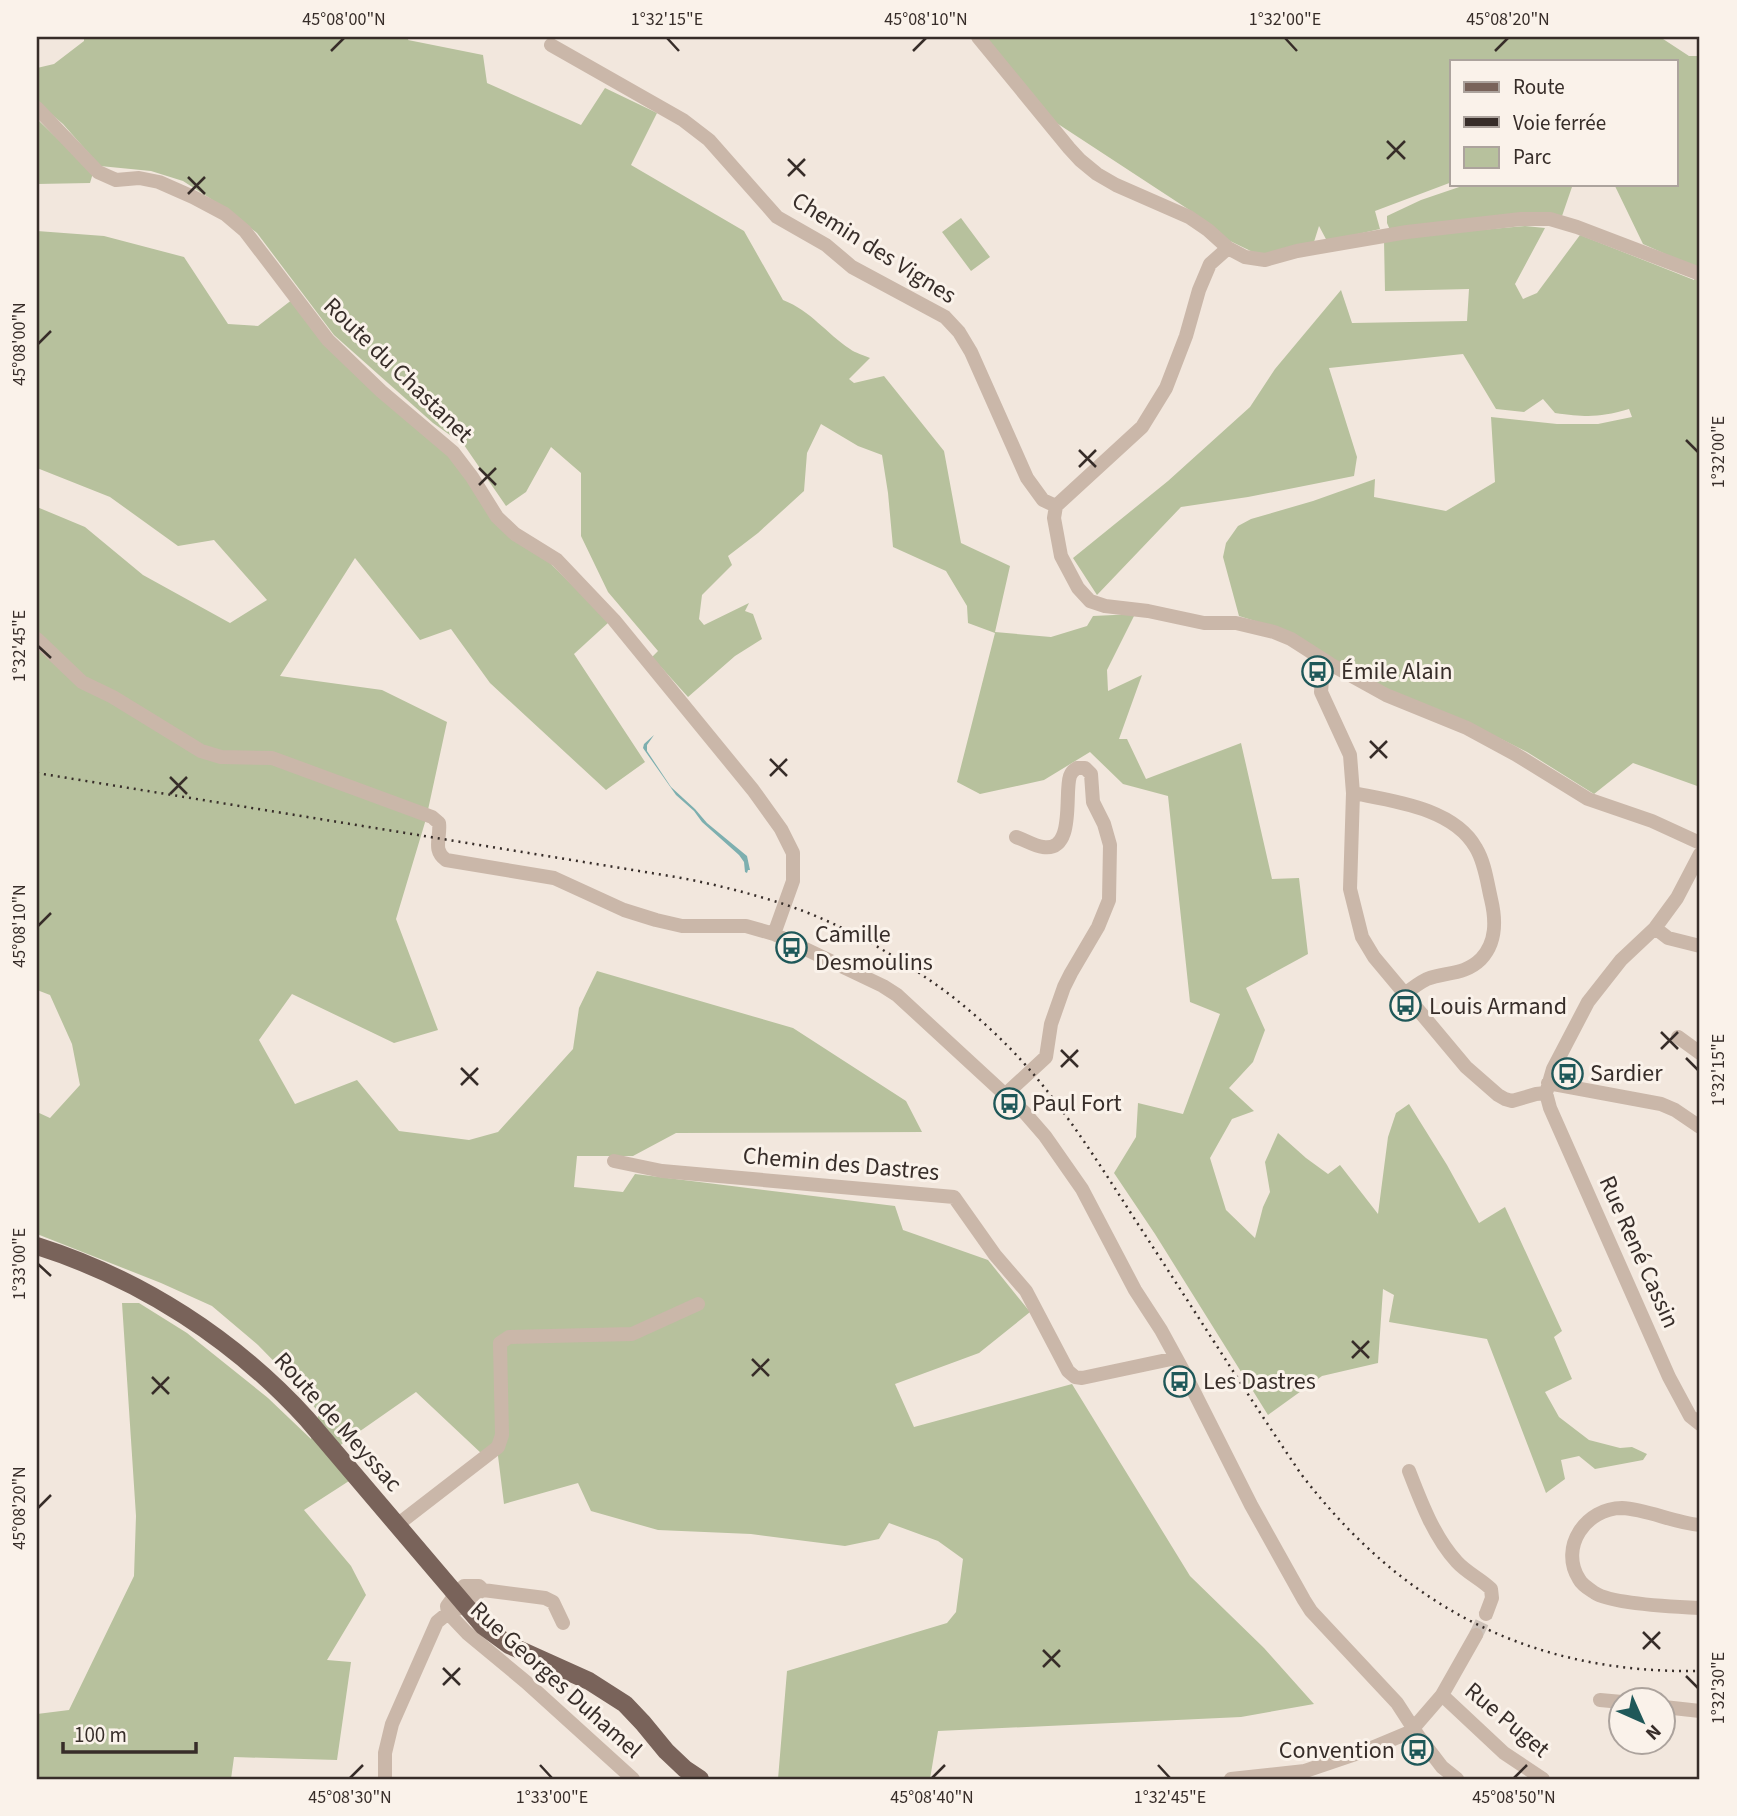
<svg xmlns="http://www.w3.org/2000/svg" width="1737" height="1816" font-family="'Source Sans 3',sans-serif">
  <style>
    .green { fill: #b7c19d }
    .water { fill: #7dafaf }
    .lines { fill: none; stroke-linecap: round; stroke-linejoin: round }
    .minor-tunnel { stroke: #cdc2b9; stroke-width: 14; stroke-dasharray: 14 7; stroke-linecap: butt }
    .minor { stroke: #cab7a9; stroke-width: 14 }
    .major { stroke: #79635a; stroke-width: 18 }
    .rail { stroke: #372d29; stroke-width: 2.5; stroke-dasharray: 2 5; stroke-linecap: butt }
    .ticks { fill: none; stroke: #372d29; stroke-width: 2.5 }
    .labels { text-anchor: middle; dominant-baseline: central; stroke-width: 6; stroke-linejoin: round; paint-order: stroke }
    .street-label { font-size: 24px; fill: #372d29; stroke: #faf2ea }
    .poi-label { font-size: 24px; fill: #372d29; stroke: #faf2ea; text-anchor: start }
    .neatline { fill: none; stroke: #372d29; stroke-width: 2.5 }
    .ticks-label { font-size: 18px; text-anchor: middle; fill: #372d29 }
  </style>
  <rect width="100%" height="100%" fill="#f2e7dd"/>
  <path class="green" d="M84 37H409L408 40 483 55 487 83 581 125 605 88 657 113 631 165 744 231 783 300C811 311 826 333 850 349 855 353 864 355 870 358L849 379 854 383 884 376 944 451 961 543 1010 566 995 632 1051 637 1087 626 1093 616 1135 614 1107 670 1108 691 1142 675 1119 739H1127L1146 779 1241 743 1272 879 1299 878 1308 954 1246 988 1265 1030 1253 1062 1229 1088 1254 1111 1232 1119 1210 1158 1226 1210 1255 1238 1263 1207 1270 1192 1265 1162 1278 1133 1306 1158 1328 1174 1340 1165 1378 1214 1388 1137 1396 1113 1409 1104 1447 1165 1479 1223 1505 1207 1562 1331 1554 1337 1572 1379 1545 1392 1559 1417 1589 1440 1620 1448 1632 1447 1647 1454 1643 1460 1595 1469 1579 1456 1561 1460 1565 1479 1546 1493 1487 1339 1389 1322 1394 1295 1383 1289 1378 1363 1322 1376 1268 1415 1155 1234 1114 1173 1136 1137 1138 1103 1183 1114 1220 1014 1190 1002 1168 796 1123 784 1090 752 1044 780 980 794 957 782 995 633 968 623 967 606 946 571 893 547 888 493 882 455 858 446 821 424 807 453 804 491 758 533 728 556 732 565 702 595 699 619 704 625 749 603 745 611 753 614 762 639 735 656 688 697 652 657 658 651 608 592 581 536V473L551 447 526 492 506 506 464 445 433 423 334 335 257 233 228 210 183 181 151 171 100 166 63 124 37 102V68L54 64 84 41Z
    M985 37H1660L1689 56H1700V787L1633 763 1594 794 1527 752 1469 723 1381 687 1278 628 1239 616 1223 557 1226 543 1238 526 1251 519 1313 501 1375 479 1374 497 1446 511 1495 482 1491 417 1557 424H1598L1632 417 1629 409C1598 418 1586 417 1555 413L1543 399 1524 412 1496 409 1463 354 1329 368 1357 457 1354 476 1248 497 1181 507 1097 595 1073 558 1168 481 1250 407 1275 369 1341 290 1352 323 1467 321 1469 289 1385 291 1384 240 1401 237 1525 226 1545 228 1515 284 1523 299 1537 293 1580 235 1694 280 1699 269 1643 244 1614 184H1676V61H1452V182L1375 211 1380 229 1327 241 1319 226 1313 245 1261 256 1228 240 1194 213 1052 120Z
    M37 119 93 173 90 183 37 184Z
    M1468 184H1583V185L1573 184 1562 216 1390 230 1387 223V216L1421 200Z
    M961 218 990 257 971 271 942 232Z
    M37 231 104 236 184 257 228 324 258 326 293 299 442 445 496 519 545 558 609 622 574 654 645 762 606 790 490 683 451 629 420 640 355 558 280 676 382 690 447 722 426 819 396 919 438 1030 394 1043 292 994 259 1040 295 1104 357 1080 399 1131 469 1140 498 1132 573 1049 579 1008 597 971 793 1028 906 1101 922 1132 676 1133 633 1156H577L574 1187 623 1192 635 1174 895 1206 903 1230 988 1260 1030 1312 979 1353 895 1384 914 1427 1072 1384 1190 1576 1264 1648 1314 1704 1241 1717 938 1731 930 1779H778L787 1671 947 1623 956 1612 963 1559 938 1541 889 1523 879 1539 845 1546 751 1534 658 1530 591 1511 578 1483 504 1504 496 1440 482 1454 416 1392 343 1443 328 1456 349 1481 304 1510 351 1566 366 1595 327 1660 351 1662 337 1760 234 1757 231 1779H37V1714L69 1710 134 1576 136 1516 122 1303H139L187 1333 268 1398 311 1439 319 1413 298 1386 258 1345 212 1306 161 1283 37 1234V1112L50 1118 80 1085 72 1044 50 995 37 990V507L85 527 143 575 230 623 267 600 214 540 178 546 110 497 37 468Z"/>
  <path class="water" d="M654 735 647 745V751L671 787 695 809 707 823 747 856 750 870H748L747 873 745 872 744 862 739 855 702 822 694 811 676 795 643 748 644 744Z"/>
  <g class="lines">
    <path class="minor-tunnel" d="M1476 1635 1486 1614"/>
    <path class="minor" d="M978 37 1069 148 1080 160 1097 174 1116 185 1189 217 1208 230 1228 248 1245 257 1265 260 1297 251 1407 232 1521 219H1550L1577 227 1700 274
      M551 45 683 120 709 140 777 217 826 245 852 267 945 317 959 332 971 352 1027 478 1043 500 1056 506
      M37 108 98 172 116 180 139 178 159 182 193 197 225 214 245 231 328 340 381 391 453 452 472 477 497 517 515 534 557 560 614 620 753 790 781 829 793 853V881L774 934
      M1056 506 1054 518 1061 556 1078 588 1090 601 1105 606 1148 611 1204 623H1236L1274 632 1291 639 1330 664 1386 695 1467 728 1515 754 1588 799 1652 821 1700 843
      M1056 506 1142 427 1166 388 1186 336 1199 290 1210 264 1228 248
      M37 639 82 682 113 697 201 751 221 757 272 758 432 817 439 823C441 838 432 850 446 860L554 878 624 910 656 920 682 926H746L774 934 883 986 897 995 1025 1113 1045 1136 1082 1189 1135 1290 1161 1330 1185 1374 1251 1505 1304 1600 1311 1611 1397 1703 1419 1737 1442 1767 1457 1779
      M1330 664 1322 680 1321 692 1350 755 1353 793 1350 889 1362 937 1374 957 1466 1067 1498 1095 1505 1099 1512 1101 1536 1094 1546 1093
      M1353 793C1393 801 1454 808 1476 848 1485 863 1487 882 1491 899 1496 920 1497 942 1481 959 1465 975 1446 972 1427 979 1419 983 1411 989 1405 994
      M1700 854 1677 898 1655 928 1621 960 1588 1002 1553 1069 1546 1093 1550 1108 1669 1377 1690 1416 1700 1424
      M1655 928 1668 938 1700 946
      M1678 1037 1700 1053
      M1548 1083 1661 1104 1675 1110 1700 1127
      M1006 1094 1046 1057 1051 1024 1064 987 1071 973 1098 927 1109 900 1110 845 1104 824 1093 802 1091 774 1085 768H1077C1073 771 1072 771 1070 776 1064 793 1076 852 1043 847 1034 846 1025 840 1016 837
      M614 1161 662 1171 954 1197 995 1255 1026 1291 1068 1371 1075 1377 1082 1378 1176 1358
      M1409 1471C1421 1502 1434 1537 1457 1562 1467 1573 1481 1579 1491 1589L1492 1598 1486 1614
      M397 1525 498 1447 502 1435 500 1343 509 1337 632 1334 698 1304
      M1700 1525C1674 1523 1647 1509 1622 1508 1586 1508 1559 1547 1579 1579 1582 1585 1589 1589 1595 1593 1612 1604 1677 1607 1700 1608
      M563 1623 553 1602 545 1598 483 1590 479 1586H464L455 1595 447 1606 448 1613 467 1633 526 1682 633 1779
      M1442 1695 1504 1753 1543 1779
      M1600 1700 1622 1702
      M1664 1707 1700 1711
      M385 1779V1753L392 1724 437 1622 448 1613 465 1606 472 1596 483 1590
      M1231 1779 1305 1771 1367 1750 1410 1732 1442 1695 1476 1635"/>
    <path class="major" d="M37 1246C141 1279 234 1339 307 1419L483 1626 509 1645 589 1681 625 1704 643 1723 666 1751 685 1769 700 1779"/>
    <path class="rail" d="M37 773 676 877C709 883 741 891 774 901 827 917 879 945 925 977 963 1002 1006 1041 1035 1076 1077 1126 1111 1183 1147 1238 1198 1316 1248 1396 1301 1474 1403 1607 1531 1674 1700 1671"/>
  </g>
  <path class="ticks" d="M667 38 679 51M1285 38 1297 51M331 51 344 38M913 51 926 38M1495 51 1508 38M1387 141 1405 159M788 159 805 176M1387 159 1405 141M788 176 805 159M188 177 205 194M188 194 205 177M38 344 51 331M1686 440 1698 452M1079 450 1096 467M1079 467 1096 450M479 468 496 485M479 485 496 468M38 646 51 658M1370 741 1387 758M1370 758 1387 741M770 759 787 776M770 776 787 759M170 777 187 794M170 794 187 777M38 926 51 913M1661 1032 1678 1049M1661 1049 1678 1032M1061 1050 1078 1067M1686 1058 1698 1070M1061 1067 1078 1050M461 1068 478 1085M461 1085 478 1068M38 1264 51 1276M1352 1341 1369 1358M1352 1358 1369 1341M752 1359 769 1376M752 1376 769 1359M152 1377 169 1394M152 1394 169 1377M38 1508 51 1495M1643 1632 1660 1649M1643 1649 1660 1632M1043 1650 1060 1667M1043 1667 1060 1650M443 1668 460 1685M1686 1676 1698 1688M443 1685 460 1668M540 1765 552 1778M1158 1765 1170 1778M350 1778 363 1765M932 1778 945 1765M1514 1778 1527 1765"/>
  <defs>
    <symbol id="bus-ring" viewBox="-11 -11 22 22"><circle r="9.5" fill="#faf2ea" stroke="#1f5859" stroke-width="1.5"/><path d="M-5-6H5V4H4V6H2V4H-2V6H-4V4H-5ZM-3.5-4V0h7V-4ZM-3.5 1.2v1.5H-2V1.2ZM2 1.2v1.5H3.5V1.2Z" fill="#1f5859"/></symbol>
  </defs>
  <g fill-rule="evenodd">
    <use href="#bus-ring" x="1300" y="654" width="35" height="35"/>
    <use href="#bus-ring" x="774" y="930" width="35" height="35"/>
    <use href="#bus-ring" x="1388" y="988" width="35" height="35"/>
    <use href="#bus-ring" x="1550" y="1056" width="35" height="35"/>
    <use href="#bus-ring" x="992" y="1086" width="35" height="35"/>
    <use href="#bus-ring" x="1162" y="1364" width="35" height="35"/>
    <use href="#bus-ring" x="1400" y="1732" width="35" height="35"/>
  </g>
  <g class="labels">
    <g class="street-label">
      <text transform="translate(874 248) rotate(32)">Chemin des Vignes</text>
      <text transform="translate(398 370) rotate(44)">Route du Chastanet</text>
      <text transform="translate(841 1164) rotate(5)">Chemin des Dastres</text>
      <text transform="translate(1639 1252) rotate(66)">Rue René Cassin</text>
      <text transform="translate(338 1422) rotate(48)">Route de Meyssac</text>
      <text transform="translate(556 1680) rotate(42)">Rue Georges Duhamel</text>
      <text transform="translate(1507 1720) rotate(40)">Rue Puget</text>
    </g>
    <g class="poi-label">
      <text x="1341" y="671">Émile Alain</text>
      <text x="815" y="934">Camille<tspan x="815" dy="28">Desmoulins</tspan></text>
      <text x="1429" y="1006">Louis Armand</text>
      <text x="1590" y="1073">Sardier</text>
      <text x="1032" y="1103">Paul Fort</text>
      <text x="1203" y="1381">Les Dastres</text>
      <text x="1395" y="1750" text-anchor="end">Convention</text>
    </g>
  </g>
  <rect width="1737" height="1816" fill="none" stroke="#faf2ea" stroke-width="77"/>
  <rect x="1450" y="60" width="228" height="126" fill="#faf2ea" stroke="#aca39d" stroke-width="2"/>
  <rect x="1464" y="82" width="35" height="10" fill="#79635a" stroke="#aca39d" stroke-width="2"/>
  <text x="1513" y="94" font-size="21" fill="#372d29">Route</text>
  <rect x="1464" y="117" width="35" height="10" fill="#372d29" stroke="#aca39d" stroke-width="2"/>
  <text x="1513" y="130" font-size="21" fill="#372d29">Voie ferrée</text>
  <rect x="1464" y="147" width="35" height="21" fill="#b7c19d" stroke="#aca39d" stroke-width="2"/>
  <text x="1513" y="164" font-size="21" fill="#372d29">Parc</text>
  <g transform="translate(1642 1721) rotate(135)"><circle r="33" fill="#faf2ea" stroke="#aca39d" stroke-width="2"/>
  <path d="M0-5L12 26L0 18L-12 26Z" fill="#1f5859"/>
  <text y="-10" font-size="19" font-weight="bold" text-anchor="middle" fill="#372d29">N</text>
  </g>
  <path d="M63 1742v10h133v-10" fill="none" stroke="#372d29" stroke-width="3.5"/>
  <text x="74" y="1742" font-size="21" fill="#372d29" stroke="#faf2ea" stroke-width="5" paint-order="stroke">100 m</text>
  <rect x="38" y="38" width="1660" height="1740" class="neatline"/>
  <g class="ticks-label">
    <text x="344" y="25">45°08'00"N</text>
    <text x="667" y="25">1°32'15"E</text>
    <text x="926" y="25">45°08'10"N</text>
    <text x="1285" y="25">1°32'00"E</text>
    <text x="1508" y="25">45°08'20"N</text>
    <text transform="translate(19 344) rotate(-90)" y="6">45°08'00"N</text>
    <text transform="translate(1718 452) rotate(-90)" y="6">1°32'00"E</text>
    <text transform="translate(19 646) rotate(-90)" y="6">1°32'45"E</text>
    <text transform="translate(19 926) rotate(-90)" y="6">45°08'10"N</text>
    <text transform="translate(1718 1070) rotate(-90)" y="6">1°32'15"E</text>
    <text transform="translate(19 1264) rotate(-90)" y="6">1°33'00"E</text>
    <text transform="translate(19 1508) rotate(-90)" y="6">45°08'20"N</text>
    <text transform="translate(1718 1688) rotate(-90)" y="6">1°32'30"E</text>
    <text x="350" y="1803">45°08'30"N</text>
    <text x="552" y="1803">1°33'00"E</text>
    <text x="932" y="1803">45°08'40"N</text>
    <text x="1170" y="1803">1°32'45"E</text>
    <text x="1514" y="1803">45°08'50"N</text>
  </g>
</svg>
